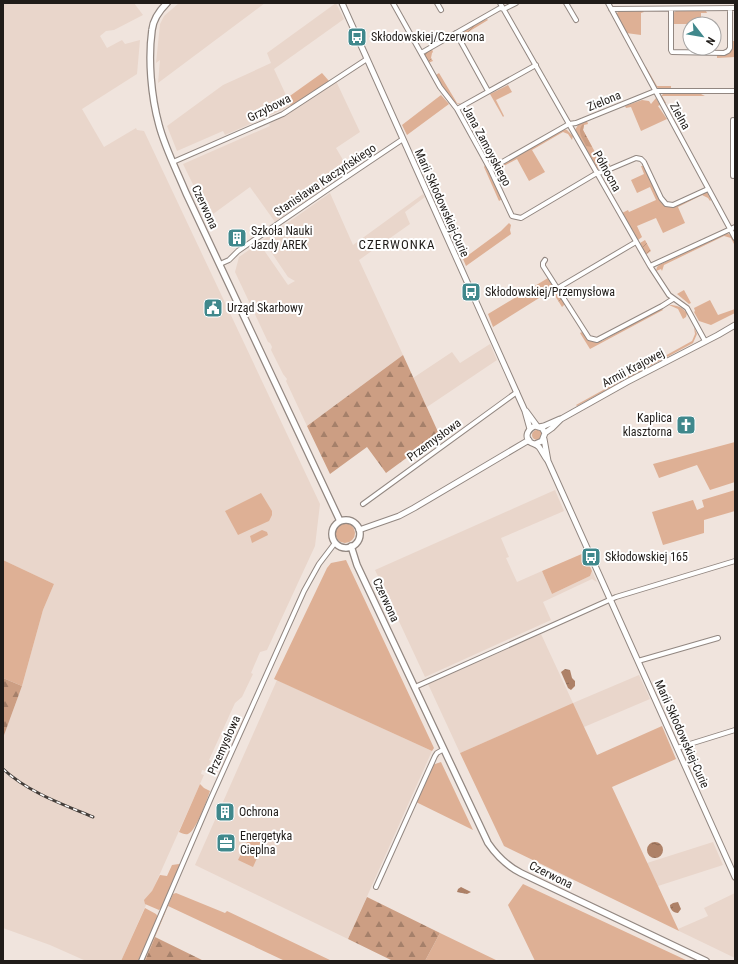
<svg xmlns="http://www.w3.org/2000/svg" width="738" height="964" font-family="'Roboto Condensed',sans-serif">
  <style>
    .built { fill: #e9d6cb }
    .green { fill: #deb095 }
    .forest { fill: url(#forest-firs) }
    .garden { fill: url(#garden-furrows) }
    .water { fill: url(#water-ripples) }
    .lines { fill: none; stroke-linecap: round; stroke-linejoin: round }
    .minor-casing { stroke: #928781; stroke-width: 6 }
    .tertiary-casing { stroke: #928781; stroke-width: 7 }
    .secondary-casing { stroke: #928781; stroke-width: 8 }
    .minor { stroke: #fff; stroke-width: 4 }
    .tertiary { stroke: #fff; stroke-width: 5 }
    .secondary { stroke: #fff; stroke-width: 5.5 }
    .rail-casing { stroke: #443e3a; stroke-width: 3 }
    .rail { stroke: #fff; stroke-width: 1.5; stroke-dasharray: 4.5; stroke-linecap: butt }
    .labels { text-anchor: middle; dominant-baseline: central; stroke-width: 4; stroke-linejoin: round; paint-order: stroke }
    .poi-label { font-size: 12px; fill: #201c19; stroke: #fff; text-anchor: start }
    .street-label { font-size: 12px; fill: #201c19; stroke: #fff }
    .neighbourhood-label { font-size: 13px; letter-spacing: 1px; fill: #201c19; stroke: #fff }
  </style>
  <defs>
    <pattern id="forest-firs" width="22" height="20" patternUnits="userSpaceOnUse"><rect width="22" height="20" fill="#cc9e83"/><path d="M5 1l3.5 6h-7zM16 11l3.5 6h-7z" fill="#a5806a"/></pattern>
    <pattern id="garden-furrows" width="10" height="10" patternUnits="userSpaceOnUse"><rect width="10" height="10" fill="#deb095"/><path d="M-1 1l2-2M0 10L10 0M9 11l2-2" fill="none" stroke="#be9780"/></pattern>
    <pattern id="water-ripples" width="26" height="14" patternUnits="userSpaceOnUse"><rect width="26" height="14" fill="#ae8167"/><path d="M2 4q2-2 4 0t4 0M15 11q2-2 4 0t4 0" fill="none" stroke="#8d6954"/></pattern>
  </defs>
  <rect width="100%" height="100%" fill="#f0e4dd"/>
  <path class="built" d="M3 3H134L143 15 114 30 106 31 100 36 107 48 122 40 125 44 140 40 137 74 82 109 104 147 136 128 137 130 144 131 320 504 315 546 267 650 260 652 251 673 253 674 242 697 235 703 209 760 211 761 206 771 202 770 201 774 204 775 121 961H86L50 945 3 928V738L22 686 43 610 54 584 3 560Z
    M179 3H265L158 83 160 60 156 63 160 24 164 16Z
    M336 3 344 19 274 69 291 106 225 135 223 131 177 151 167 126 223 85 271 63 267 53Z
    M336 81 360 132 336 148 349 170 275 222 250 187 209 217 183 164 270 126 269 124 293 110Z
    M330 193 353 245 423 194 425 197 405 212 410 224 359 260 403 355 307 426 286 381 287 379 283 374 271 350 272 347 270 343 268 342 235 272 239 257 259 243 288 285 295 281 288 277 263 240Z
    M490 344 497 360 427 407 413 378 452 352 460 363Z
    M555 490 564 511 501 538 509 557 506 558 517 582 542 571 552 594 590 576 592 571 597 582 592 579 543 602 551 620 425 677 375 570Z
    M541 634 573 703 639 675 650 699 584 727 572 704 460 753 428 684Z
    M277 680 432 751 348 939 195 865Z
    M713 842 723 865 658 886 647 863Z
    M735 893V958L679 931 678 929 708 916 704 908Z"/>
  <path class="green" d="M619 11H643L644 12 641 13V35L626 33 616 14Z
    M676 11H706L707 13H701V24H674L673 13Z
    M733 41H735V57L717 58V55C730 55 730 53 733 41Z
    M645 67H646L657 86H671V89H660L656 87Z
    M322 73 329 81 291 106 287 98Z
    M439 73 457 103 462 104C452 107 440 83 436 75Z
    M508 85 512 92 496 100 504 116 503 117 490 94Z
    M664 93H699L705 96H662L666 103H663L661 96Z
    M441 95 449 104 407 135 402 125Z
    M656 98 660 105 658 106 667 119 641 131 631 107 626 108 625 106 642 100 649 101 651 104Z
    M587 121 588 124 584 125 583 130 601 163 608 165 610 164V166L602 170 597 168 575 130 578 125Z
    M564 129 567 130 573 136 572 140 568 134 563 132 532 150 545 172 529 181 517 159 498 169 496 173H494L495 169Z
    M485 165 502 199 499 201 484 167Z
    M641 166H644L660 201 666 206 672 207 705 192H707L711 200 710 201 708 198 702 195 678 207 685 223 663 233 656 218 637 226 642 237 638 240 622 213 628 210 629 212 656 200 650 187 637 193 631 180 644 174Z
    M509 223 511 225 510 230 511 234 466 266 463 259 501 231Z
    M727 233C732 235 735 241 735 246L731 238 724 236 664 265 662 271 661 269 656 271 657 267 659 265Z
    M548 278 555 288 493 327 488 314Z
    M684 290 691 303 689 304 677 294Z
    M710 300 718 315 735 309V313L711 325 699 321 694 312 695 311 694 308Z
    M669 305C677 305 682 307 687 313L686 317 683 319 678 309Z
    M661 308 663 310 590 349 580 333 582 332C588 340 592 343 602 341Z
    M694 327 697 334 693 343 577 406 576 405 692 341 695 334Z
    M532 435a5 5 0 1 1 10 0a5 5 0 1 1-10 0Z
    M735 442V482L710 490 697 465 659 478 653 464Z
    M735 490V511L704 520V533L663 545 652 512 693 500 697 510 704 507 702 500Z
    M261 493 272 511V515L269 521 238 535 225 511Z
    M335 533a10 10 0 1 1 20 0a10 10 0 1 1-20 0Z
    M262 530 267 532 268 535 252 543 250 536Z
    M584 553 592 571 590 576 552 594 542 571Z
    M3 560 54 584 43 610 22 686 3 678Z
    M346 560 434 748 432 751 274 679 327 568 331 563Z
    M573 703 597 755 662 726 676 759 612 787 679 931 504 846 460 753Z
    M441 762 473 830 416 802 432 765Z
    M200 784 204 788 210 791C207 800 196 831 188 834 185 835 182 833 179 832Z
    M251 834 265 841 253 867 238 860Z
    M179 864 180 865 162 908 159 910 145 904 144 900 152 891 160 875 167 876 172 865Z
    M523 884 688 961H535L508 905Z
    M176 893 225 913 227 911 332 961H285L168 906 145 961H143L173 894Z
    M145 908 156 914 158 917 138 961H121Z
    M440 933 498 961H425Z"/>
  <path class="forest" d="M583 124 584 125 583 130 592 147 586 146C583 138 576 132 583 124Z
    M403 355 439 434 386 473 367 447 330 474 307 426Z
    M3 678 22 686 3 738Z
    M367 897 440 933 425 961H393L348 939Z
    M155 937 204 961H145Z"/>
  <path class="garden" d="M487 19 488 20 465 34 464 35 460 36V35L461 33 482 21Z
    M432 49 433 52 432 53 431 58 433 61 428 63 424 54Z
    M645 240 651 251 647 254 645 253 640 243Z
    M555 288 565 304 562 307 552 291Z"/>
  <path class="water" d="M565 669 570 670 572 678 575 681V686L571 690 568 688 561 672Z
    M647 850a8 8 0 1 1 16 0a8 8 0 1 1-16 0Z
    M461 887 471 892 467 894 457 892 458 889Z
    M678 902 681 909 678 913C673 913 670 909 670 905L673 903Z"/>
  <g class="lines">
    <defs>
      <path id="minor" d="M393 3 440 87 457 109 490 169 512 216 521 218 597 173 603 172 636 158 641 159 644 162 661 198 666 204 673 205 708 189
        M437 3 441 10
        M500 3 650 266 669 295 687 308 705 341
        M566 3 576 20
        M608 3 735 238
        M611 9 735 8
        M671 9V50L672 52 724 53 728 51 730 48V8
        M456 33 488 91
        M421 53 500 8 504 9 516 3
        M457 109 536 65
        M733 120V176
        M173 162 283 114 367 59
        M490 169 569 124 576 123 655 91H735
        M545 260 543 263V266L589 338 597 340 662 306 673 299
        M220 264 229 260 238 251 327 190 403 139
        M650 266 735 227
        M558 288 636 242
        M363 504 517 392
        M638 661 718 638
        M415 687 616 597 735 561
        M677 748 735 730
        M376 887 435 756 437 753 444 749
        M141 961 211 798 304 591 319 564 335 543"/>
      <path id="tertiary" d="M342 3 525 411 530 429
        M526 411 537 426
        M539 427 544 426 560 419
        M545 433 552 428 561 419 627 382 718 335 735 325
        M544 439 548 461
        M535 444 542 441 545 433 542 428 535 426C528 429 524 436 530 442 533 444 536 444 539 447 542 451 544 456 548 461L735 877
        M359 530 399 516 414 508 529 440"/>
      <path id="secondary" d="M167 3C160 10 153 20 152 30 148 59 151 96 159 125 165 148 177 171 186 193L340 521
        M332 534a14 14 0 1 1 28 0a14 14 0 1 1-28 0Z
        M351 546 357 565 488 843C497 856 507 866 521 873L706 961"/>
    </defs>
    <use href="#minor" class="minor-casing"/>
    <use href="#tertiary" class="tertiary-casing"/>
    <use href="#secondary" class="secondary-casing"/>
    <use href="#minor" class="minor"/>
    <use href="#tertiary" class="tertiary"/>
    <use href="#secondary" class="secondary"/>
    <defs>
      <path id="rail" d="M3 769C28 792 62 804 93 817"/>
    </defs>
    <use href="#rail" class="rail-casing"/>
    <use href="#rail" class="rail"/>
  </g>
  <defs>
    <symbol id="bus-square" viewBox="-11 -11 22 22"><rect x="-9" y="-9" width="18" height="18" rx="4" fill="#40888c" stroke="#fff"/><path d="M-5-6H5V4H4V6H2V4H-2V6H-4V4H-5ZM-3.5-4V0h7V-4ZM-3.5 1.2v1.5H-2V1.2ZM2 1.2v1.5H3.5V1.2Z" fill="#fff"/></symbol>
    <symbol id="building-square" viewBox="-11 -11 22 22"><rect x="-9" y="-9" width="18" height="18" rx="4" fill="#40888c" stroke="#fff"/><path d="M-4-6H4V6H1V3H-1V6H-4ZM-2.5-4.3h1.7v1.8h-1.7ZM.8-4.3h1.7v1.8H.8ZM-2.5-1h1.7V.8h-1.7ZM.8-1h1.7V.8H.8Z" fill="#fff"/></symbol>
    <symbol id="civic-square" viewBox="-11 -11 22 22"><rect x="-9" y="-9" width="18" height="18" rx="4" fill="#40888c" stroke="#fff"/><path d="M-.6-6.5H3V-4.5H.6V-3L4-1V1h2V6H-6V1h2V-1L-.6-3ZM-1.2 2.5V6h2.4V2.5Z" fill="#fff"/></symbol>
    <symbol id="church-square" viewBox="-11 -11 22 22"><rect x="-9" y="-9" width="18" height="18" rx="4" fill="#40888c" stroke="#fff"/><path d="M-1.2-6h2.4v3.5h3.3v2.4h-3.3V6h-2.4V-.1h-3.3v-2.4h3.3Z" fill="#fff"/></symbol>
    <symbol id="office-square" viewBox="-11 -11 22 22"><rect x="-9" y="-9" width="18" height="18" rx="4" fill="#40888c" stroke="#fff"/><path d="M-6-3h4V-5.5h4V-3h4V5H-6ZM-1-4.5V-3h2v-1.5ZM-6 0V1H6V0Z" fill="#fff"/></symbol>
  </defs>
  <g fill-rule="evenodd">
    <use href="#bus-square" x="346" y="26" width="22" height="22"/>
    <use href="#building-square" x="226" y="227" width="22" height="22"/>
    <use href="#bus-square" x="460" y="281" width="22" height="22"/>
    <use href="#civic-square" x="202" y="297" width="22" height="22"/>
    <use href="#church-square" x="675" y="414" width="22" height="22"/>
    <use href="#bus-square" x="580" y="546" width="22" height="22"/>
    <use href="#building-square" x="214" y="801" width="22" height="22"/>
    <use href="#office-square" x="215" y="832" width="22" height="22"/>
  </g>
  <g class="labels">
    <g class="poi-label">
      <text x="371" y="37">Skłodowskiej/Czerwona</text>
      <text x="251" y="231">Szkoła Nauki<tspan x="251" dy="14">Jazdy AREK</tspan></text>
      <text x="485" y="292">Skłodowskiej/Przemysłowa</text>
      <text x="227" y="308">Urząd Skarbowy</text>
      <text x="672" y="418" text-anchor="end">Kaplica<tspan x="672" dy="14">klasztorna</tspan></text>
      <text x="605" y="557">Skłodowskiej 165</text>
      <text x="239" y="812">Ochrona</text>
      <text x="240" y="836">Energetyka<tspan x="240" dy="14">Cieplna</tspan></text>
    </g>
    <g class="street-label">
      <text transform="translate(604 101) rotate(-22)">Zielona</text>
      <text transform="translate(269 108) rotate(-27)">Grzybowa</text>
      <text transform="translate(680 116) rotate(61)">Zielna</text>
      <text transform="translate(487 146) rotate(62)">Jana Zamoyskiego</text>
      <text transform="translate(607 171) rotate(61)">Północna</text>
      <text transform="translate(325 180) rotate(-34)">Stanisława Kaczyńskiego</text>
      <text transform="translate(442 203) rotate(66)">Marii Skłodowskiej-Curie</text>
      <text transform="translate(205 207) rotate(65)">Czerwona</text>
      <text transform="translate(633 368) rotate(-28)">Armii Krajowej</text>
      <text transform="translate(434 440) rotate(-36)">Przemysłowa</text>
      <text transform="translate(386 600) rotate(65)">Czerwona</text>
      <text transform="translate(682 734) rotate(66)">Marii Skłodowskiej-Curie</text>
      <text transform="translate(224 745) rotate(-66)">Przemysłowa</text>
      <text transform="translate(551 875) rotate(26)">Czerwona</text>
    </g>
    <g class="neighbourhood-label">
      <text x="397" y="244">CZERWONKA</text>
    </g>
  </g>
  <rect width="738" height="964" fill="none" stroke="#201c19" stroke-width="8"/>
  <g transform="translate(702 36) rotate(121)"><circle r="19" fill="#ffffff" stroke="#a6a4a3"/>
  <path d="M0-3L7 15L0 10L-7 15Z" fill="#40888c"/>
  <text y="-6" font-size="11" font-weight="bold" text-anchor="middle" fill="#201c19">N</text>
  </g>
</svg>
